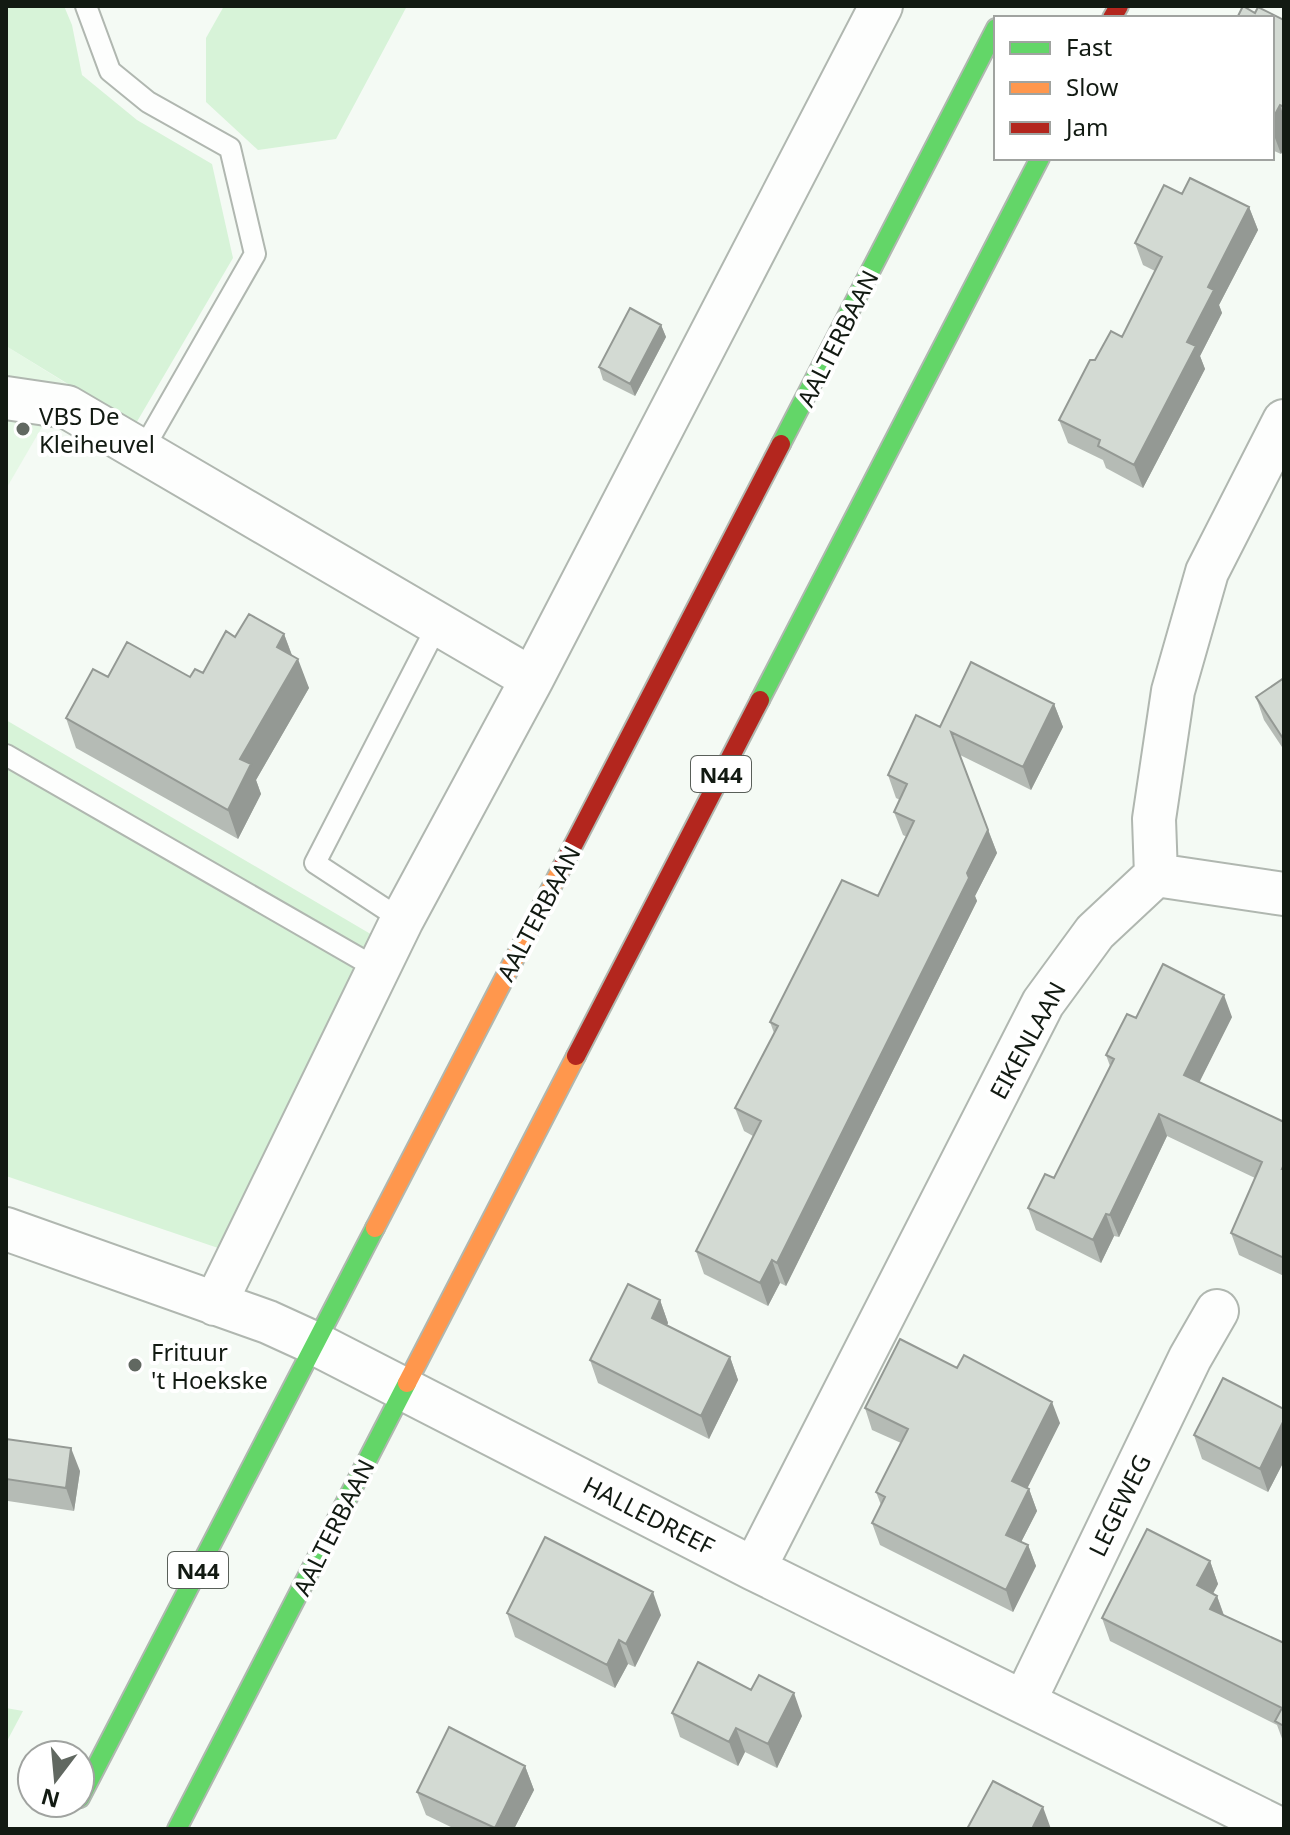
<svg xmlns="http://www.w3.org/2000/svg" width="1290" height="1835" font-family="'Noto Sans',sans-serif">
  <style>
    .built { fill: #e5f8e5 }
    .green { fill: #d7f3d8 }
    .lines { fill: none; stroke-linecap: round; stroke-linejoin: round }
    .lane-casing { stroke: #b0b7b0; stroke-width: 24 }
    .street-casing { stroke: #b0b7b0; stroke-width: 46 }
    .fast-casing { stroke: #b0b7b0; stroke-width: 22 }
    .slow-casing { stroke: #b0b7b0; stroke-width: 22 }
    .jam-casing { stroke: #b0b7b0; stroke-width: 22 }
    .lane { stroke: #fdfefd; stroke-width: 20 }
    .street { stroke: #fdfefd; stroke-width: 42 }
    .fast { stroke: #63d668; stroke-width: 18 }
    .slow { stroke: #ff974d; stroke-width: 18 }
    .jam { stroke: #b3261e; stroke-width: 18 }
    .wall { fill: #b5bbb5 }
    .shaded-wall { fill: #949994 }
    .building { fill: #d3dad3; stroke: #949994; stroke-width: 2 }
    .poi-dot { fill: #616861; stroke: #fff; stroke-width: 3 }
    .labels { text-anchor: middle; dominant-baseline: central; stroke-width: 8; stroke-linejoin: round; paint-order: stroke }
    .shield { fill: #fff; stroke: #595f59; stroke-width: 2 }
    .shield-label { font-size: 22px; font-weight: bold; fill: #121a12 }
    .street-label { font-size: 24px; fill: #121a12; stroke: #fff }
    .poi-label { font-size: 24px; fill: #121a12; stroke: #fff; text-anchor: start }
  </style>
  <rect width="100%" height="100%" fill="#f4faf4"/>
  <path class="built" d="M6 346 67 384 6 489Z"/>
  <path class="green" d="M6 6H64L72 25 82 75 137 120 212 164 233 258 135 425 6 346Z
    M224 6H407L336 139 258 150 206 102V38Z
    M6 720 374 936 224 1250 6 1176Z
    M6 1708 23 1711 6 1743Z"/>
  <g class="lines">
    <defs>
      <path id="lane" d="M86 6 110 71 148 102 230 148 255 254 141 453
        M6 755 378 969
        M402 920 315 863 437 626"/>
      <path id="street" d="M6 398 67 407 532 679
        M1156 875 1284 894
        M6 1229 268 1322 314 1343 754 1569 1280 1829
        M215 1304 402 920 532 679 881 6
        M754 1569 1043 1003 1095 932 1156 875 1154 819 1173 691 1207 572 1284 421
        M1025 1700 1190 1358 1217 1311"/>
      <path id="fast" d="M781 444 996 28
        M760 700 1040 158
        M80 1798 375 1228
        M177 1829 407 1383"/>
      <path id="slow" d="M375 1228 562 867
        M407 1383 576 1056"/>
      <path id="jam" d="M1112 18 1119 6
        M562 867 781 444
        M576 1056 760 700"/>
    </defs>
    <use href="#lane" class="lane-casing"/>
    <use href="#street" class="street-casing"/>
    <use href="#fast" class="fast-casing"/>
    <use href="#slow" class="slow-casing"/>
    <use href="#jam" class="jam-casing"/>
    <use href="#lane" class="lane"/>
    <use href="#street" class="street"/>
    <use href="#fast" class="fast"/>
    <use href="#slow" class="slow"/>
    <use href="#jam" class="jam"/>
  </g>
  <path class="wall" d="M1255 13 1284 20V148L1281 154 1272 150V18Z
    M1182 194 1249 207 1258 230 1219 305 1222 313 1200 356 1205 369 1143 488 1106 468 1103 460 1068 443 1059 420 1095 360 1122 337 1155 271 1143 265 1135 243Z
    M661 325 666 337 635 396 603 380 599 367Z
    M284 634 292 655 309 688 256 780 261 794 238 839 76 748 66 718 108 677H190L203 673 235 637Z
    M1284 678V750L1264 720 1256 697Z
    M1054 704 1063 727 1031 790 960 755 997 853 975 896 977 901 786 1286 780 1283 768 1306 704 1274 696 1251 753 1136 744 1131 735 1108 774 1033 770 1022 878 896 907 837 903 835 894 812 900 800 896 798 888 775 940 727Z
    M1232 1017 1199 1082 1284 1122V1276L1239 1255 1231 1233 1255 1178 1167 1136 1119 1237 1114 1236 1101 1263 1036 1230 1028 1208 1054 1178 1110 1066 1106 1055 1136 1018Z
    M660 1300 668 1323 667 1325 730 1357 738 1380 709 1439 598 1383 590 1360Z
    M865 1408 1060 1423 1027 1488 1029 1489 1037 1511 1021 1542 1028 1545 1036 1566 1013 1612 880 1545 872 1523 881 1505 876 1492 901 1443 872 1430Z
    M1284 1409V1461L1268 1492 1202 1459 1194 1435Z
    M6 1439 80 1471 74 1511 8 1501 6 1523Z
    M1210 1561 1218 1584 1213 1594 1217 1596 1224 1615 1284 1643V1744L1277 1725 1110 1641 1102 1618Z
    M507 1613 661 1615 635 1667 628 1664 615 1688 515 1637Z
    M672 1713 802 1716 777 1768 745 1752 738 1766 680 1737Z
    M525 1766 534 1790 514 1829H455L426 1815 417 1792Z"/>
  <path class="shaded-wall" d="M1280 105 1284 117V148L1281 154 1272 130V120Z
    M1249 207 1258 230 1219 305 1222 313 1200 356 1205 369 1143 488 1134 465 1187 342 1208 287Z
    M661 325 666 337 635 396 630 384Z
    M284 634 295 664 298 659 309 688 256 780 261 794 238 839 228 810 240 759 277 647Z
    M1054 704 1063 727 1031 790 1023 767Z
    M988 830 997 853 975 896 977 901 786 1286 777 1263Z
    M1224 995 1232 1017 1192 1097 1184 1075Z
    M1159 1114 1167 1136 1119 1237 1110 1215Z
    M1106 1214 1114 1236 1101 1263 1093 1240Z
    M772 1260 780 1283 768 1306 760 1283Z
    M660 1300 668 1323 660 1341 652 1318Z
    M730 1357 738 1380 709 1439 701 1416Z
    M1052 1402 1060 1423 1020 1503 1012 1481Z
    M1284 1420V1461L1268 1492 1260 1469Z
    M71 1448 80 1471 74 1511 66 1488Z
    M1029 1489 1037 1511 1014 1556 1006 1535Z
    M6 1495 8 1501 6 1523Z
    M1028 1545 1036 1566 1013 1612 1006 1590Z
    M1210 1561 1218 1584 1205 1608 1197 1585Z
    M653 1592 661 1615 635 1667 626 1644Z
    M1217 1596 1225 1619 1210 1609Z
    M619 1640 628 1664 615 1688 607 1665Z
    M794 1693 802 1716 777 1768 768 1744Z
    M736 1728 745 1752 738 1766 729 1742Z
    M525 1766 534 1790 514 1829H495Z
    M1043 1807 1051 1829H1032Z"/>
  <path class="building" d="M1243 6 1255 13 1258 7 1284 20V107L1280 105 1272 120V18H1237Z
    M1190 178 1249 207 1208 287 1214 290 1187 342 1196 346 1134 465 1098 446 1100 440 1059 420 1090 360H1095L1111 331 1122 337 1162 257 1135 243 1164 185 1182 194Z
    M630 308 661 325 630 384 599 367Z
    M249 614 284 634 277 647 298 659 240 759 251 764 228 810 66 718 93 669 108 677 127 642 190 677 195 669 203 673 226 631 235 637Z
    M971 662 1054 704 1023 767 951 732 988 830 967 873 969 878 777 1263 772 1260 760 1283 696 1251 761 1121 735 1108 778 1026 770 1022 842 880 878 896 914 821 894 812 907 784 888 775 916 715 940 727Z
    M1284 678V740L1256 697Z
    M1163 964 1224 995 1184 1075 1284 1122V1164L1282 1169H1284V1258L1231 1233 1262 1162 1159 1114 1110 1215 1106 1214 1093 1240 1028 1208 1045 1174 1054 1178 1114 1059 1106 1055 1127 1014 1136 1018Z
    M628 1284 660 1300 652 1318 730 1357 701 1416 590 1360Z
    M900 1339 957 1368 964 1355 1052 1402 1012 1481 1029 1489 1006 1535 1028 1545 1006 1590 872 1523 885 1497 876 1492 908 1429 865 1408Z
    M1223 1378 1284 1409V1420L1260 1469 1194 1435Z
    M6 1439 71 1448 66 1488 6 1479Z
    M1147 1529 1210 1561 1197 1585 1217 1596 1210 1609 1284 1643V1726L1275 1721 1282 1708 1102 1618Z
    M545 1537 653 1592 626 1644 619 1640 607 1665 507 1613Z
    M698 1662 751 1690 759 1675 794 1693 768 1744 736 1728 729 1742 672 1713Z
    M449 1727 525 1766 495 1828 417 1792Z
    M993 1781 1043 1807 1032 1829H967Z"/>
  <g class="poi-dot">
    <circle cx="23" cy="429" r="8"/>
    <circle cx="135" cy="1365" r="8"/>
  </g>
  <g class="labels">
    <g class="shield">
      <rect x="691" y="756" width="60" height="36" rx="6"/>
      <rect x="168" y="1552" width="60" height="36" rx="6"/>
    </g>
    <g class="shield-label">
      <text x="721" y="774">N44</text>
      <text x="198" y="1570">N44</text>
    </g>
    <g class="street-label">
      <text transform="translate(837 338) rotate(-63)">AALTERBAAN</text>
      <text transform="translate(538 913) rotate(-62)">AALTERBAAN</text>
      <text transform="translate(1027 1040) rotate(-61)">EIKENLAAN</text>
      <text transform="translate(1119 1505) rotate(-64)">LEGEWEG</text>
      <text transform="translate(649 1515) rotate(27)">HALLEDREEF</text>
      <text transform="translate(333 1527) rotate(-63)">AALTERBAAN</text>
    </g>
    <g class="poi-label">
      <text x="39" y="415">VBS De<tspan x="39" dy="28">Kleiheuvel</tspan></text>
      <text x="151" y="1351">Frituur<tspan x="151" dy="28">'t Hoekske</tspan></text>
    </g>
  </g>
  <rect width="1290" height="1835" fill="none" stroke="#121a12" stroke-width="16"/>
  <rect x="994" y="16" width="280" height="144" fill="#ffffff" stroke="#a0a3a0" stroke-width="2"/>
  <rect x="1010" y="42" width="40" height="12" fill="#63d668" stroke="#a0a3a0" stroke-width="2"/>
  <text x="1066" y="56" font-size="24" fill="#121a12">Fast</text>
  <rect x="1010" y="82" width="40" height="12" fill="#ff974d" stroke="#a0a3a0" stroke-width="2"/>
  <text x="1066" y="96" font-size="24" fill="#121a12">Slow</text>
  <rect x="1010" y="122" width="40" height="12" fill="#b3261e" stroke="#a0a3a0" stroke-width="2"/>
  <text x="1066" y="136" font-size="24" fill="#121a12">Jam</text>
  <g transform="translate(56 1779) rotate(196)"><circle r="38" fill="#ffffff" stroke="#a0a3a0" stroke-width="2"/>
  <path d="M0-6L14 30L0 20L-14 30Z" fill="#616861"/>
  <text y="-12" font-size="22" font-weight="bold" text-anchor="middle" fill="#121a12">N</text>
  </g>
</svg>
